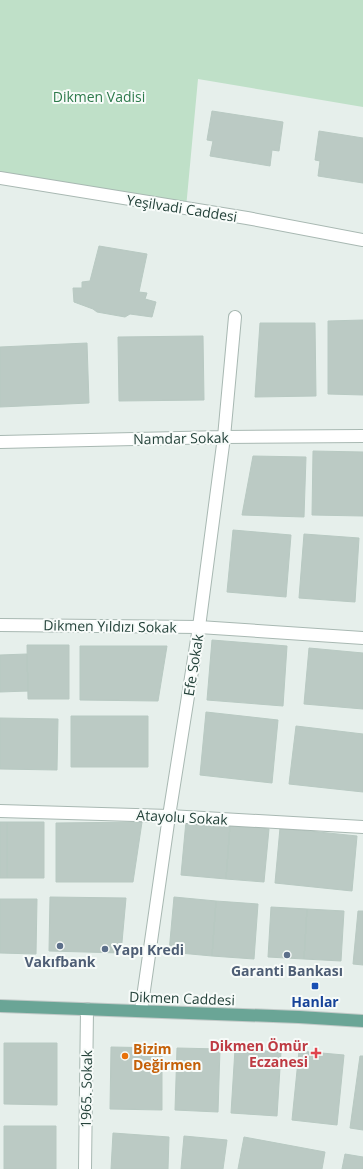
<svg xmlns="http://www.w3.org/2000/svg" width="363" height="1169" font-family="'Open Sans',sans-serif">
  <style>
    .green { fill: #bfe0c8 }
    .building { fill: #bbcac4; stroke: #b8c9c2 }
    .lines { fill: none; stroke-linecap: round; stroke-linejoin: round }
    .minor-casing { stroke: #a8b8b2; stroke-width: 14 }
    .primary-casing { stroke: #c2cac8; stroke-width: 14 }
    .minor { stroke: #fff; stroke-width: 12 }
    .primary { stroke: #6aa596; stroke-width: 12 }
    .service-dot { fill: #5c6f8a; stroke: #f7fbf9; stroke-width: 1.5 }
    .transit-dot { fill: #1a4fb4; stroke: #f7fbf9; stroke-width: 1.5 }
    .health-dot { fill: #e0444e; stroke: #f7fbf9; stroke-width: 1.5 }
    .food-dot { fill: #e8710a; stroke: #f7fbf9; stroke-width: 1.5 }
    .labels { text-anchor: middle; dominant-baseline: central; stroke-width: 4; stroke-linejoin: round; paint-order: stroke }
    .park-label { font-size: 14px; fill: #2d7a4b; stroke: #f7fbf9 }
    .street-label { font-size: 14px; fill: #24423a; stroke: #f7fbf9 }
    .service-label { font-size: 14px; font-weight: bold; fill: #4e5e75; stroke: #f7fbf9 }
    .transit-label { font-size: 14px; font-weight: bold; fill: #164399; stroke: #f7fbf9 }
    .health-label { font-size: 14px; font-weight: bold; fill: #be3a42; stroke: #f7fbf9; text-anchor: end }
    .food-label { font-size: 14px; font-weight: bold; fill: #c56008; stroke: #f7fbf9; text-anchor: start }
  </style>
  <rect width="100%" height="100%" fill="#e6efeb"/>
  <path class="green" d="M0 0H363V107L198 79 186 208 0 178Z"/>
  <path class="building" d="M212 111 283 122 279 151 272 150 270 166 210 156 213 141 207 140Z
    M319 131 363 138V183L318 176 320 161 315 160Z
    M99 246 147 254 139 292 147 293 145 299 156 302 152 317 130 314 125 317 97 312 93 309 74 302 73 288H82V282L90 281Z
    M363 320V395L328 394V321Z
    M260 323H315L316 396 255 397Z
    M203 336 204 400 119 401 118 337Z
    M87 343 89 403 0 407V347Z
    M313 451 363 452V516L312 515Z
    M253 456 306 457 304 517 242 515Z
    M233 530 291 535 286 597 227 592Z
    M304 534 359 538 355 602 299 598Z
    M212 640 287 646 283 706 207 700Z
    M27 645H69V699H28Z
    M80 646H167L158 701 80 700Z
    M309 648 363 653V709L304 704Z
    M27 654 28 691 0 692V655Z
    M206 712 278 720 272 783 200 775Z
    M71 716H148V767H71Z
    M0 718 58 719 57 770 0 769Z
    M296 726 363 734V792L289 784Z
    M186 821 230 825 226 879 181 875Z
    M0 822H7V878H0Z
    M7 822H44V878H7Z
    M142 822 133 882H56V823Z
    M230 825 269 829 264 882 226 879Z
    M280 828 357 836 352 891 275 883Z
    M50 897 126 898 121 953 49 951Z
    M174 897 216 901 212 956 169 952Z
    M0 899H37L36 954 0 953Z
    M216 901 258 904 254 959 212 956Z
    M271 907 307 909 304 959 268 957Z
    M307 909 344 911 341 961 304 959Z
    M358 911H363V965L353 964Z
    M4 1043H57V1105L4 1104Z
    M111 1047 162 1048V1110L110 1109Z
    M177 1048 220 1049 218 1112 175 1110Z
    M235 1049 281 1052 277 1116 231 1113Z
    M299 1051 344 1055 337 1125 292 1120Z
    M360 1056H363V1130L350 1128Z
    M4 1126H56V1169H4Z
    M113 1133 169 1137 168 1169H111Z
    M184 1136 227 1140 223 1169H181Z
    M244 1137 325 1152 322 1169H238Z
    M345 1154 363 1157V1169H342Z"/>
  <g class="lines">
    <defs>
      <path id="minor" d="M0 178 247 218 363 240
        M0 442 224 437 363 436
        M0 625 199 627 363 638
        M0 811 169 816 363 827
        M141 1011 169 816 199 627 224 437 235 317
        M85 1169 87 1009"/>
      <path id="primary" d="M0 1006 299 1017 363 1021"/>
    </defs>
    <use href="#minor" class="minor-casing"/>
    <use href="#primary" class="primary-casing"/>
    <use href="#minor" class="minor"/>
    <use href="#primary" class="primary"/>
  </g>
  <g class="service-dot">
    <circle cx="60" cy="946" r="4"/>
    <circle cx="105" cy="949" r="4"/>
    <circle cx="287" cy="955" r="4"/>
  </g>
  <rect class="transit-dot" x="311" y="982" width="8" height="8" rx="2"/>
  <path class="health-dot" d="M314 1047h4v4h4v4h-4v4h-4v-4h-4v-4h4z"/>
  <circle class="food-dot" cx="125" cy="1056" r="4"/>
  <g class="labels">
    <g class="park-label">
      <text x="99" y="96">Dikmen Vadisi</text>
    </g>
    <g class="street-label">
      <text transform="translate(182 208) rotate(9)">Yeşilvadi Caddesi</text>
      <text transform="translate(181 438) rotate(-1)">Namdar Sokak</text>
      <text transform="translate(110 626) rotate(1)">Dikmen Yıldızı Sokak</text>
      <text transform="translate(193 665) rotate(-81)">Efe Sokak</text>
      <text transform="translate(182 817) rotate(3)">Atayolu Sokak</text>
      <text transform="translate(182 998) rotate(2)">Dikmen Caddesi</text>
      <text transform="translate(86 1089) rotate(-89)">1965. Sokak</text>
    </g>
    <g class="service-label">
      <text x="113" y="949" text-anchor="start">Yapı Kredi</text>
      <text x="60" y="961">Vakıfbank</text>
      <text x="287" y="970">Garanti Bankası</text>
    </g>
    <g class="transit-label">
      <text x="315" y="1001">Hanlar</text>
    </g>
    <g class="health-label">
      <text x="308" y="1045">Dikmen Ömür<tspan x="308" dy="16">Eczanesi</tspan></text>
    </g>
    <g class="food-label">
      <text x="133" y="1048">Bizim<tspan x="133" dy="16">Değirmen</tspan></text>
    </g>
  </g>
</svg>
